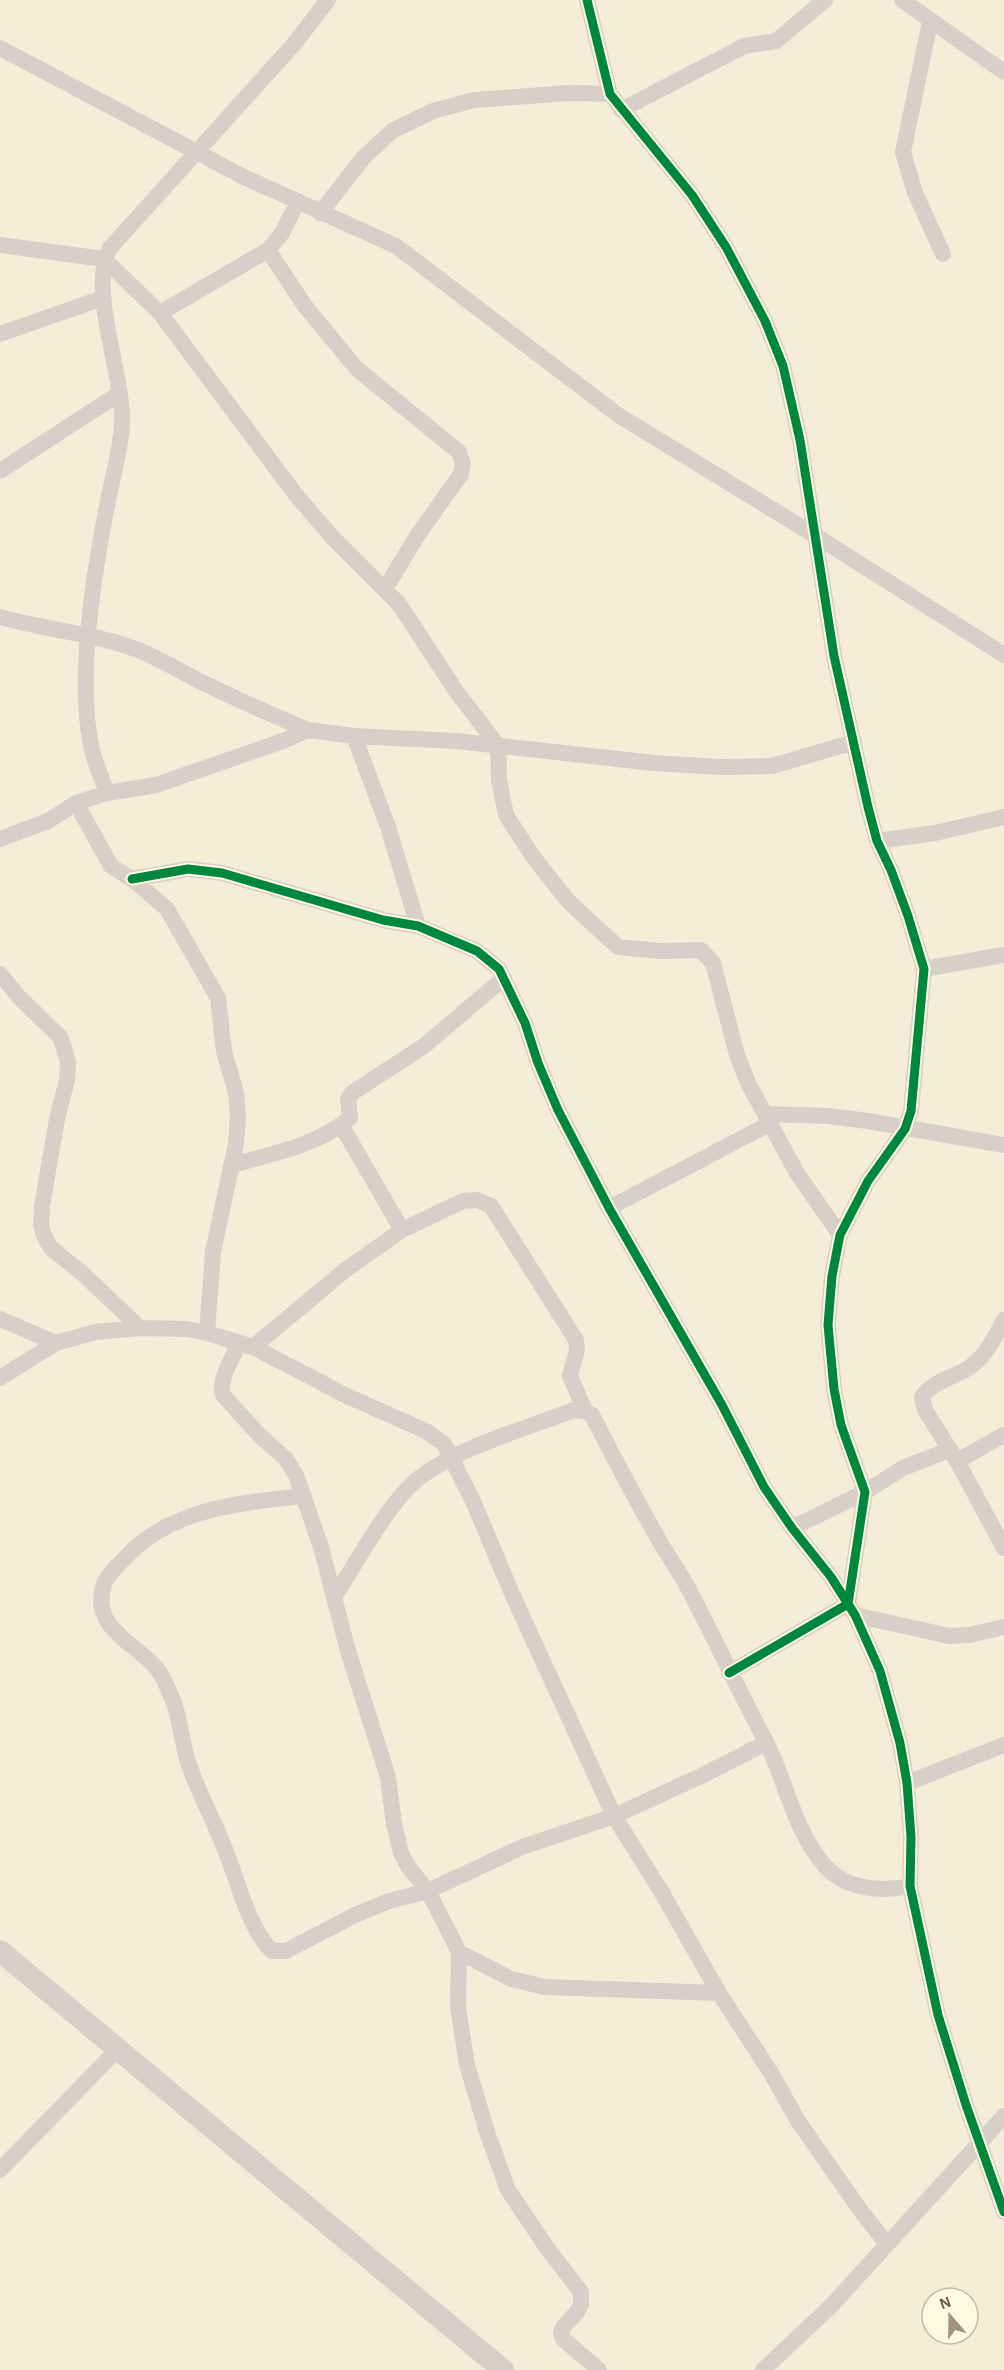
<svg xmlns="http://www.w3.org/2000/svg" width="1004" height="2370" font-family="'Alegreya Sans',sans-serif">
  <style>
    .residential { fill: #f5edd7; fill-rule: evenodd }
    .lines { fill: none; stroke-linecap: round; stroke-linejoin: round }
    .minor { stroke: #d7d0c8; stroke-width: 16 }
    .secondary { stroke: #d7d0c8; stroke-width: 22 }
    .cycleway-casing { stroke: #fff9e4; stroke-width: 13 }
    .cycleway { stroke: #00873e; stroke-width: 9 }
  </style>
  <rect width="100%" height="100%" fill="#f6f2e5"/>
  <path class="residential" d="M0 0H1004V2370H0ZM932 2298H968V2334H932Z"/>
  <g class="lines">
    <path class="minor" d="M587 0 610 94 692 195 726 247 765 321 783 366 800 440 834 656 868 807 877 841 891 870 908 916 924 969 911 1111 905 1129 868 1181 840 1235 832 1276 828 1325 834 1389 841 1425 865 1492 848 1604 729 1673
      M902 0 1004 72
      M930 22 903 152 915 193 943 254
      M0 48 242 176 396 246 618 415 816 536 1004 655
      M621 110 744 46 776 41 825 0
      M320 213 364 157 392 131 433 111 474 100 571 93 610 94
      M0 245 104 259 160 313 296 495 334 539 399 604 456 691 498 746 499 780 506 815 534 858 568 901 618 947 660 951 701 950 713 963 737 1055 748 1083 797 1173 840 1235
      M268 250 305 306 357 369 459 452 463 464 461 474 417 536 385 589
      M160 313 268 250 282 233 298 201
      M0 334 103 298
      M0 471 120 393
      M0 617C45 630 94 633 138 650 160 659 179 670 199 681 235 698 271 715 308 730
      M354 736 388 827 418 926
      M107 793C102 779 96 765 92 750 77 684 93 578 106 511 111 481 121 453 122 422 123 371 88 291 110 248L294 44 328 0
      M76 803 111 866 132 879 167 909 218 998 224 1051 236 1093 238 1117 236 1144 213 1252 207 1333
      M0 839 48 821 76 803 107 793 156 785 283 741 308 730 354 736 456 741 654 763 721 767 772 766 854 742
      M877 841 935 833 1004 817
      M132 879 188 869 222 873 383 920 418 926 477 951 499 969 525 1023 538 1063 558 1110 609 1208 722 1405 764 1487 792 1528 831 1577 855 1615 880 1671 900 1743 907 1783 911 1837 910 1886 938 2015 966 2105 1004 2212
      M924 969 1004 955
      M0 974 19 997 61 1038 68 1062 67 1080 57 1119 42 1206 41 1225 44 1236 51 1248 83 1274 140 1328
      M767 1114 828 1116 868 1121 1004 1145
      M231 1165C272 1154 316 1146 350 1118L348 1099 352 1093 424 1046 504 978
      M609 1208 771 1123
      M402 1230 463 1201 477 1200 491 1206 576 1340 577 1350 570 1376 585 1411
      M0 1319 56 1343
      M1004 1320C995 1337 986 1356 970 1367 954 1378 934 1380 922 1397L925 1410 957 1461 1004 1548
      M239 1343C233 1358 218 1379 223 1395L259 1435 286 1459 296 1475 321 1547 348 1651 388 1777 394 1824 401 1853 409 1868 428 1891 459 1952 458 2007 467 2065 488 2135 508 2190 547 2248 581 2292V2304L577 2312 564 2326 561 2333 563 2339 599 2370
      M253 1347 344 1271 402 1230 341 1125
      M0 1378 56 1343 95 1332 140 1328 187 1329 207 1333 253 1347 347 1396 426 1431 444 1444 473 1501 513 1596 614 1816 661 1891 719 1993
      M957 1461 1004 1435
      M304 1496C240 1503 170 1508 124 1559 117 1566 108 1574 104 1584 89 1628 137 1643 158 1670 165 1680 169 1691 174 1703 181 1723 182 1745 189 1765 200 1797 217 1826 228 1857 239 1886 250 1930 272 1951H286L355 1915 389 1901 428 1891 522 1847 614 1816 699 1777 766 1743
      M792 1528 865 1492 903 1468 949 1450
      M334 1597C356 1564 389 1501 419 1478 461 1446 525 1429 574 1410L585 1411 592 1415C615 1460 638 1504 663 1547 671 1560 680 1573 687 1586 714 1637 738 1689 765 1740 787 1782 793 1830 826 1867 847 1890 882 1892 910 1886
      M855 1615 949 1636 969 1635 1004 1627
      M907 1783 1004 1745
      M459 1952 511 1979 545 1987 719 1993 771 2073 798 2121 861 2211 887 2244
      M0 2170 118 2049
      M763 2370 831 2306 1004 2116"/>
    <path class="secondary" d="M0 1951 503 2370"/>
    <defs>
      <path id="cycleway" d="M587 0 610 94 692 195 726 247 765 321 783 366 800 440 834 656 868 807 877 841 891 870 908 916 924 969 911 1111 905 1129 868 1181 840 1235 832 1276 828 1325 834 1389 841 1425 865 1492 848 1604 729 1673
        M132 879 188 869 222 873 383 920 418 926 477 951 499 969 525 1023 538 1063 558 1110 609 1208 722 1405 764 1487 792 1528 831 1577 855 1615 880 1671 900 1743 907 1783 911 1837 910 1886 938 2015 966 2105 1004 2212"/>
    </defs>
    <use href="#cycleway" class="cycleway-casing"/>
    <use href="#cycleway" class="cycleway"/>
  </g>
  <g transform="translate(950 2316) rotate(340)"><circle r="28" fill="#fff9e4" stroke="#c7bba5" stroke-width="1.5"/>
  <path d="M0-4.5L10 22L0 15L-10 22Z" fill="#a1917e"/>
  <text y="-9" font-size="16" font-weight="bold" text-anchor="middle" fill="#735d46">N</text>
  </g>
</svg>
